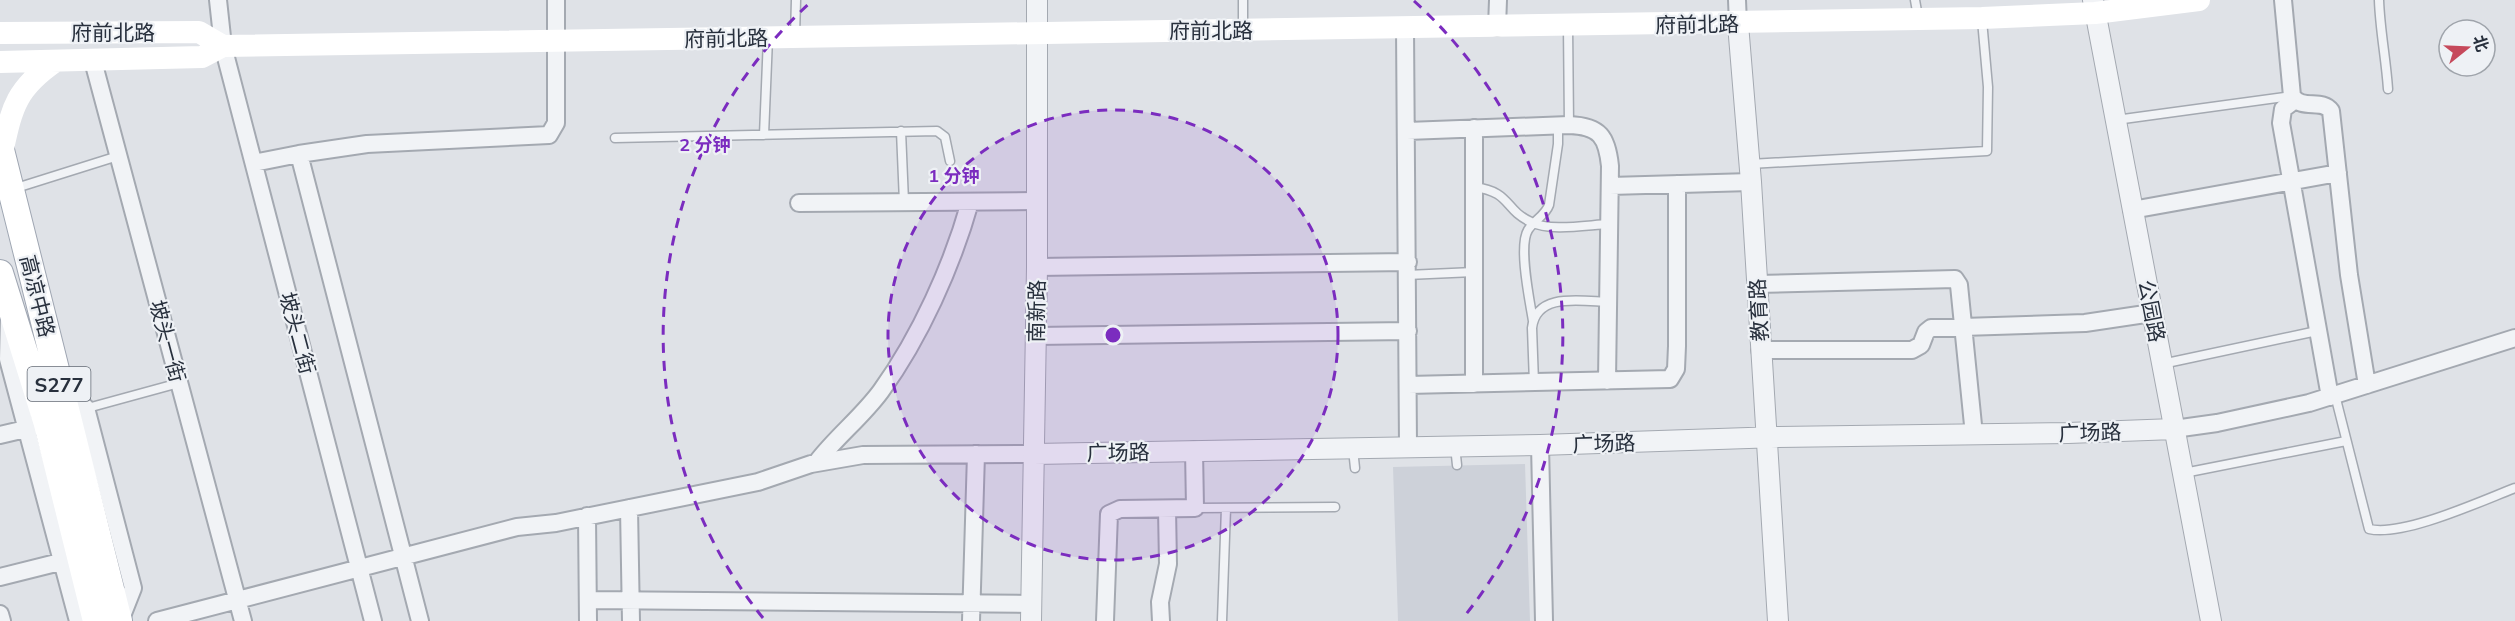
<svg xmlns="http://www.w3.org/2000/svg" width="2515" height="621" font-family="Mulish,'Noto Sans SC',sans-serif">
  <style>
    .built { fill: #cdd1d9 }
    .lines { fill: none; stroke-linecap: round; stroke-linejoin: round }
    .service-casing { stroke: #a4a9b1; stroke-width: 11 }
    .minor-casing { stroke: #a4a9b1; stroke-width: 20 }
    .tertiary-casing { stroke: #a4a9b1; stroke-width: 22 }
    .primary-casing { stroke: #9fa6b2; stroke-width: 28 }
    .service { stroke: #f1f3f6; stroke-width: 8 }
    .minor { stroke: #f1f3f6; stroke-width: 16 }
    .tertiary { stroke: #f1f3f6; stroke-width: 20 }
    .secondary { stroke: #fff; stroke-width: 22 }
    .primary { stroke: #fff; stroke-width: 26 }
    .ring { fill: none; stroke: #7b2cbf; stroke-width: 3; stroke-dasharray: 10 8 }
    .labels { text-anchor: middle; dominant-baseline: central; stroke-width: 4.5; stroke-linejoin: round; paint-order: stroke }
    .shield { fill: #eef1f5; stroke: #636a74; stroke-width: 1.5 }
    .shield-label { font-size: 20px; font-weight: bold; fill: #28303d }
    .street-label { font-size: 21px; fill: #28303d; stroke: #eef1f5 }
    .centre { fill: #7b2cbf; stroke: #eef1f5; stroke-width: 3 }
    .ring-label { font-size: 18px; text-anchor: middle; font-weight: bold; fill: #7b2cbf; stroke: #eef1f5; stroke-width: 4.5; stroke-linejoin: round; paint-order: stroke }
  </style>
  <rect width="100%" height="100%" fill="#dfe2e7"/>
  <path class="built" d="M1525 464 1530 621H1398L1393 467Z"/>
  <g class="lines">
    <defs>
      <path id="service" d="M1915 0 1918 17
        M2379 0C2380 30 2386 59 2388 89
        M1568 26 1569 125
        M1243 30V0
        M795 36 796 0
        M2116 120 2292 96
        M901 131 904 202
        M764 135 768 38
        M615 138 937 131 945 137 950 161
        M1750 164 1987 151 1988 87 1982 20
        M1474 187C1512 192 1503 209 1531 222 1550 232 1587 225 1609 224
        M13 189 118 156
        M1407 275 1474 272
        M1533 321C1530 302 1518 246 1528 230 1534 220 1545 216 1549 205L1558 144V125
        M2162 364 2317 331
        M1534 383 1532 328C1536 292 1581 301 1608 302
        M2335 395 2369 529C2403 537 2481 501 2515 488
        M84 409 179 383
        M1455 446 1457 465
        M1353 449 1355 468
        M2184 473 2346 441
        M1195 508 1335 507
        M1222 621 1226 508"/>
      <path id="minor" d="M218 0 223 46 373 621
        M1737 0 1738 24
        M2283 0 2292 96C2302 111 2322 98 2331 111L2349 275 2367 385
        M1497 27 1498 0
        M1405 28 1408 446
        M93 61 243 621
        M2295 100 2283 109 2281 123 2330 397
        M1474 128V384
        M1407 131 1569 125C1600 126 1607 137 1610 166L1607 381
        M299 154 420 621
        M254 163 299 154 367 144 549 135 556 123V0
        M1610 186 1751 182
        M799 203 1036 201
        M2132 210 2338 173
        M1037 267 1408 262
        M1757 284 1955 279 1959 285 1974 435
        M9 318 8 359 78 621
        M1036 336 1408 331
        M1760 350H1912L1921 345 1926 332 1931 328 2085 323 2152 313
        M1408 385 1670 379 1676 369 1677 346V184
        M63 397 74 399 86 408 133 588 120 621
        M2174 429 2217 423 2309 403 2515 338
        M0 435 34 427
        M1540 445 1544 621
        M817 462C836 437 862 417 881 391 920 337 952 266 970 202
        M629 508 631 621
        M587 516 588 621
        M0 577 68 560
        M588 600 1032 604
        M0 614 2 621
        M157 621 517 527 556 523 758 482 811 464 863 455 1034 454
        M971 621 976 454
        M1105 621 1109 514 1120 509 1195 508 1194 450
        M1161 621 1160 602 1168 564 1167 509"/>
      <path id="tertiary" d="M2093 0 2211 621
        M1738 24 1751 182 1778 621
        M1034 454 1540 445 1778 437 2068 433 2174 429
        M1031 621 1037 267V0"/>
      <path id="primary" d="M0 146 119 621
        M0 273 47 424 96 621"/>
    </defs>
    <use href="#service" class="service-casing"/>
    <use href="#minor" class="minor-casing"/>
    <use href="#tertiary" class="tertiary-casing"/>
    <use href="#primary" class="primary-casing"/>
    <use href="#service" class="service"/>
    <use href="#minor" class="minor"/>
    <use href="#tertiary" class="tertiary"/>
    <path class="secondary" d="M0 33 199 32 223 46
      M0 62 202 57 223 46 1982 18 2095 13 2199 0
      M2 153C12 108 15 89 56 61"/>
    <use href="#primary" class="primary"/>
  </g>
  <circle cx="1113" cy="335" r="225" fill="#7b2cbf" fill-opacity=".12"/>
  <g class="ring">
    <circle cx="1113" cy="335" r="225"/>
    <path d="M763 618A450 450 0 0 1 812 1M1414 1A450 450 0 0 1 1463 618"/>
  </g>
  <g class="labels">
    <rect class="shield" x="27.5" y="367" width="63" height="34" rx="4.5"/>
    <g class="shield-label">
      <text x="59" y="384">S277</text>
    </g>
    <g class="street-label">
      <text transform="translate(1697 24) rotate(-1)">府前北路</text>
      <text x="1211" y="30">府前北路</text>
      <text x="113" y="32">府前北路</text>
      <text transform="translate(726 38) rotate(-1)">府前北路</text>
      <text transform="translate(38 296) rotate(76)">高凉中路</text>
      <text transform="translate(1758 310) rotate(-93)">教育路</text>
      <text transform="translate(1036 311) rotate(-89)">南新路</text>
      <text transform="translate(2152 311) rotate(79)">公园路</text>
      <text transform="translate(298 333) rotate(75)">坡头二街</text>
      <text transform="translate(168 341) rotate(75)">坡头一街</text>
      <text transform="translate(2090 432) rotate(-2)">广场路</text>
      <text transform="translate(1604 443) rotate(-2)">广场路</text>
      <text transform="translate(1118 452) rotate(-1)">广场路</text>
    </g>
  </g>
  <circle cx="1113" cy="335" r="9" class="centre"/>
  <g class="ring-label">
    <text x="705" y="151">2 分钟</text>
    <text x="954" y="182">1 分钟</text>
  </g>
  <g transform="translate(2467 48) rotate(72)"><circle r="28" fill="#eef1f5" stroke="#9fa4ab" stroke-width="1.5"/>
  <path d="M0-4.5L10 22L0 15L-10 22Z" fill="#c6495b"/>
  <text y="-9" font-size="16" font-weight="bold" text-anchor="middle" fill="#28303d">北</text>
  </g>
</svg>
